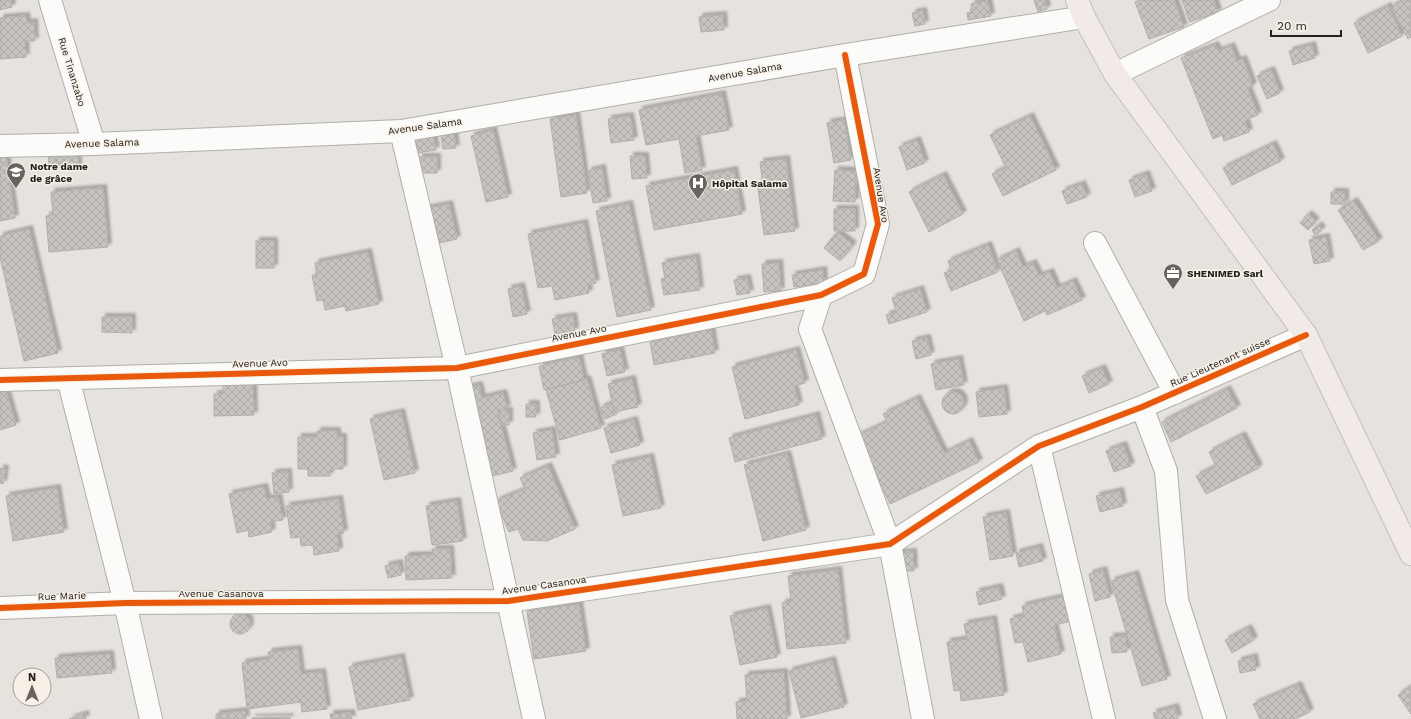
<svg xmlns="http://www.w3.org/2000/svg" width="1411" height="719" font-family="'Work Sans',sans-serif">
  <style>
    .building { fill: url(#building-cross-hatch); stroke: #b2afab; filter: url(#shadow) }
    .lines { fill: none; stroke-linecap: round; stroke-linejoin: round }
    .minor-casing { stroke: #b1aeaa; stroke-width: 24 }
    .major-casing { stroke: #c2c0bd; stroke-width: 24 }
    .minor { stroke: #fbfbfa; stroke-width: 22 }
    .major { stroke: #f1eae6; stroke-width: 22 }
    .cycleway-casing { stroke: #f7f0e6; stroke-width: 8 }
    .cycleway { stroke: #e8590c; stroke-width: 6 }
    .labels { text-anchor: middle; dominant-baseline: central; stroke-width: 3; stroke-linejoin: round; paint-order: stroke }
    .street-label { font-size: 10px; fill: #23201d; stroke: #f7f0e6 }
    .poi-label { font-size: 10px; font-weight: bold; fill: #23201d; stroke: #f7f0e6; text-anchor: start }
  </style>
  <defs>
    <pattern id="building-cross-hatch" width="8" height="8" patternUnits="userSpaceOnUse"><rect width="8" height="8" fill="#c7c4c0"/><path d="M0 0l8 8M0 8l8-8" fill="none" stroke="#aba8a5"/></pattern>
    <filter id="shadow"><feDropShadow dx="3.5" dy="-3.5" stdDeviation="1" flood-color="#0004"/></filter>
  </defs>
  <rect width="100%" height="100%" fill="#e6e2dd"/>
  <path class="building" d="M0 0H11L12 7 0 10Z
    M1034 0H1045L1047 9 1038 12Z
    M1140 0H1174L1184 27 1149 39 1135 2Z
    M1182 0H1214L1218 12 1190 22Z
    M1400 0H1411V37L1408 39 1391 7 1401 2Z
    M988 1 991 16 968 20 967 13 972 12 971 4Z
    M1388 6 1402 36 1368 53 1354 23Z
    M923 11 925 24 915 26 912 13Z
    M723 15 724 30 701 32 699 17Z
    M26 16 27 23 34 22 35 41H25L26 57 0 59V18Z
    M1215 45 1218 51 1231 46 1237 61 1243 59 1253 86 1248 89 1258 115 1245 120 1249 132 1224 141 1222 135 1213 139 1181 58Z
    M1312 45 1315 58 1293 65 1289 51Z
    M1271 70 1280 93 1267 99 1257 76Z
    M722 94 729 130 696 136 702 170 685 173 679 139 646 145 639 110Z
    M576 115 587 193 561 197 550 119Z
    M630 116 634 140 611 143 608 119Z
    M1030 116 1056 170 1003 196 992 174 1006 168 990 135Z
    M844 120 851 160 834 163 827 123Z
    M493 130 508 197 486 202 471 136Z
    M454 134 456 148 443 149 441 135Z
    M433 136 436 150 417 153 415 138Z
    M917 140 925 163 907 170 899 147Z
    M1273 144 1281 161 1232 185 1223 168Z
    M5 149 15 218 0 221V150Z
    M48 151H78V168H49Z
    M630 156H645L647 178 632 179Z
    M419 157H437V173H419Z
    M786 159 795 231 764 235 758 188 763 187 760 162Z
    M602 168 607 201 593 203 588 171Z
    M734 170 742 214 654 230 646 186Z
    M835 170 856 171 855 202 833 201Z
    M1146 174 1152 191 1135 197 1129 180Z
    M943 175 963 214 929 232 909 192Z
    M1082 184 1087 197 1067 204 1062 191Z
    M103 188 108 247 49 252 46 216 53 215 51 192Z
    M1331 192H1345V204H1331Z
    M1354 201 1379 241 1363 250 1338 210Z
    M449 204 457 239 431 245 424 209Z
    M629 204 651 310 617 317 596 211Z
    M834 209H855V231H834Z
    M1308 214 1316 221 1308 230 1300 223Z
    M584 223 596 283 588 285 589 293 555 300 552 286 538 288 528 234Z
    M1319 225 1322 230 1315 235 1312 230Z
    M29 229 58 353 24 361 0 257V236Z
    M837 232 853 245 840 261 824 248Z
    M1326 237 1330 261 1314 264 1309 240Z
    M256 241H274V268H256Z
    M988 245 998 272 951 291 944 273 951 271 948 261Z
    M1016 251 1023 267 1033 263 1039 276 1050 272 1057 288 1073 281 1082 300 1047 315 1045 311 1024 321 997 260Z
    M368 252 379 304 346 311 345 306 325 310 323 300 317 301 312 275H317L315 263Z
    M696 257 700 290 664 295 661 279 665 278 662 263Z
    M779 263 781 291 764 292 762 264Z
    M823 270 824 283 794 287 792 275Z
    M747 278 750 293 737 295 734 280Z
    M521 286 527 314 513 317 508 289Z
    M920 289 927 312 889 324 886 315 896 312 892 298Z
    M573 316 575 331 555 334 552 319Z
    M102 317H132V333L102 332Z
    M711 329 715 353 654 365 650 342Z
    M927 338 931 355 916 359 912 341Z
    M620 350 625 372 607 376 602 354Z
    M796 350 805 383 794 386 799 405 745 419 732 367Z
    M579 357 584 380 544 390 539 366Z
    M959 359 964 385 936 390 931 364Z
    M1102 368 1109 384 1089 393 1082 376Z
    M587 379 601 428 560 440 546 390Z
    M632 379 638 407 614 412 608 384Z
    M223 383H253L254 415 214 416V394H223Z
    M479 385 482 398 503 393 507 408 497 410 513 471 480 479 457 390Z
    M1004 388 1007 414 979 417 976 392Z
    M1227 389 1237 408 1171 442 1162 422Z
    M6 391 16 425 0 430V393Z
    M942 403a11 11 0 1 1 22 0a11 11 0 1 1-22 0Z
    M917 398 944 453 969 441 979 462 890 504 857 436 887 422 883 414Z
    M612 403 614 412H616L617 414 605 419 600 408Z
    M526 404H536V417H526Z
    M500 411H509V425H501Z
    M401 412 415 473 384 480 370 419Z
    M816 415 822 439 735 462 729 438Z
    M634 420 640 445 611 453 604 428Z
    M552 430 556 457 537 460 533 433Z
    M317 431H337V437H343V469H330V476H308V469H298V437H317Z
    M1242 435 1259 468 1206 494 1196 476 1216 466 1209 452Z
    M1123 445 1131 466 1114 472 1106 451Z
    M787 454 806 530 763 541 744 465Z
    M650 457 661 508 623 516 612 465Z
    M548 466 575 529 547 541 523 540 518 529 509 532 496 501 525 489 520 478Z
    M0 468 5 469 3 484 0 483Z
    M288 472 289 492 274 494 272 473Z
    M264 487 267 499 278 497 283 520 270 522 272 532 249 537 248 530 237 533 229 494Z
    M57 488 64 532 13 541 6 496Z
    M1120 491 1123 506 1100 512 1096 496Z
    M339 499 344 533 337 534 339 551 314 555 313 545 301 546 300 537 291 538 286 506Z
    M457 501 463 541 432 545 426 506Z
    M1006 513 1013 556 990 560 983 517Z
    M1039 547 1043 561 1019 567 1016 553Z
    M432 549H450L452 578 406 580 405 556 433 555Z
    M913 552 914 571H896V553Z
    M399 563 401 575 388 578 385 566Z
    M838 570 846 643 787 649 782 603 791 602 788 576Z
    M1103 570 1110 597 1095 601 1089 574Z
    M1135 574 1167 679 1142 686 1111 581Z
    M999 587 1002 599 979 605 976 592Z
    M1066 596 1072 621 1054 625 1061 654 1028 662 1023 642 1015 643 1010 619 1024 616 1022 606Z
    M579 604 586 651 534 659 527 611Z
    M767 608 777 657 740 665 730 616Z
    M230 624a10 10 0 1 1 20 0a10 10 0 1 1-20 0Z
    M993 619 1004 695 961 701 960 690 954 691 947 642 967 639 964 624Z
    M1248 628 1254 640 1232 653 1225 640Z
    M1126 636 1127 652 1112 653 1110 637Z
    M298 649 301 674 322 672 327 709 302 712 301 702 247 709 242 663 270 659 268 652Z
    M110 654 112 673 57 678 55 658Z
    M401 657 410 700 358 710 349 667Z
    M1254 657 1256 670 1240 673 1238 661Z
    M832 660 844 707 801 718 789 671Z
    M784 672 787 719H737L736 702 747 701 745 675Z
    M1298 685 1310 712 1295 719H1260L1253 704Z
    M1411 686V714L1398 695Z
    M1175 707 1178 719H1155L1153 713Z
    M245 711 246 719H216V714Z
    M351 713 352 719H331L330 714Z
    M85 714 86 719H69Z
    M290 717V719H252V718Z"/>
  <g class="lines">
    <defs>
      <path id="minor" d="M50 0 94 144
        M1115 74 1269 0
        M401 131 457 368 534 719
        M0 146 94 144 401 131 845 55 1084 17
        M1095 243 1175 393
        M821 295 810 329 890 544 923 719
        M68 378 125 603 151 719
        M0 380 457 368 821 295 864 274 878 224 845 55
        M1142 407 1166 471 1177 600 1215 719
        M1039 446 1104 719
        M0 608 125 603 508 601 890 544 1039 446 1142 407 1306 335"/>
      <path id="major" d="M1077 0 1084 17 1115 74 1306 335 1411 554"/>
    </defs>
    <use href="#minor" class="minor-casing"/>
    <use href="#major" class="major-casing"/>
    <use href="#minor" class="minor"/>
    <use href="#major" class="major"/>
    <defs>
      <path id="cycleway" d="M0 380 457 368 821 295 864 274 878 224 845 55
        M0 608 125 603 508 601 890 544 1039 446 1142 407 1306 335"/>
    </defs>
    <use href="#cycleway" class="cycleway-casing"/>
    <use href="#cycleway" class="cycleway"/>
  </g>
  <defs>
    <symbol id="school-pin" viewBox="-11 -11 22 30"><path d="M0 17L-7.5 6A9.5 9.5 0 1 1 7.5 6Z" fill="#676460" stroke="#f7f0e6"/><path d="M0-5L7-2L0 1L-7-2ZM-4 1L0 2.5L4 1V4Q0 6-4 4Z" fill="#fff"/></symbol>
    <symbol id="hospital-pin" viewBox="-11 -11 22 30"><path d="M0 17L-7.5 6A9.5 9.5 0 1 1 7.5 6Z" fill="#676460" stroke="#f7f0e6"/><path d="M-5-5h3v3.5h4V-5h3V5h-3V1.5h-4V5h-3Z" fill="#fff"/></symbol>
    <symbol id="office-pin" viewBox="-11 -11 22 30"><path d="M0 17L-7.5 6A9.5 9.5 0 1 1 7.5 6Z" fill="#676460" stroke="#f7f0e6"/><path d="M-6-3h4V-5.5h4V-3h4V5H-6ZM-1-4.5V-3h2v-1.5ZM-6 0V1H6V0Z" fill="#fff"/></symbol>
  </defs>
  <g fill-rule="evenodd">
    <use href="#school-pin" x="5" y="161" width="22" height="30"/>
    <use href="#hospital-pin" x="687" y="172" width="22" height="30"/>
    <use href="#office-pin" x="1162" y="262" width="22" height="30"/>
  </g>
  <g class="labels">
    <g class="street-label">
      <text transform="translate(72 72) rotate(73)">Rue Tinanzabo</text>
      <text transform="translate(745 72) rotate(-10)">Avenue Salama</text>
      <text transform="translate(425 126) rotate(-8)">Avenue Salama</text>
      <text transform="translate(102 143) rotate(-2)">Avenue Salama</text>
      <text transform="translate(881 195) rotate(81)">Avenue Avo</text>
      <text transform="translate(579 333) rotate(-11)">Avenue Avo</text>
      <text transform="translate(1220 362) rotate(-24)">Rue Lieutenant suisse</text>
      <text transform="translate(260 363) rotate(-2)">Avenue Avo</text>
      <text transform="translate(544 585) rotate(-8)">Avenue Casanova</text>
      <text x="221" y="593">Avenue Casanova</text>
      <text transform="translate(62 596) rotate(-2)">Rue Marie</text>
    </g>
    <g class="poi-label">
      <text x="30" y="166">Notre dame<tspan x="30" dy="12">de grâce</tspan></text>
      <text x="712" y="183">Hôpital Salama</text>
      <text x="1187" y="273">SHENIMED Sarl</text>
    </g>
  </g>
  <g transform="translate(32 687)"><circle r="19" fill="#f7f0e6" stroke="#a29d96"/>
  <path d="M0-3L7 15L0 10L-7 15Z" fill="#676460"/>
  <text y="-6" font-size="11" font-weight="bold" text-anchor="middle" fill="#23201d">N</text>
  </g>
  <path d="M1271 30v6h70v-6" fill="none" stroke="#23201d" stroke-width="2"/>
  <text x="1277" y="30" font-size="12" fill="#23201d" stroke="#f7f0e6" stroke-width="3" paint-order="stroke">20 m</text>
</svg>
